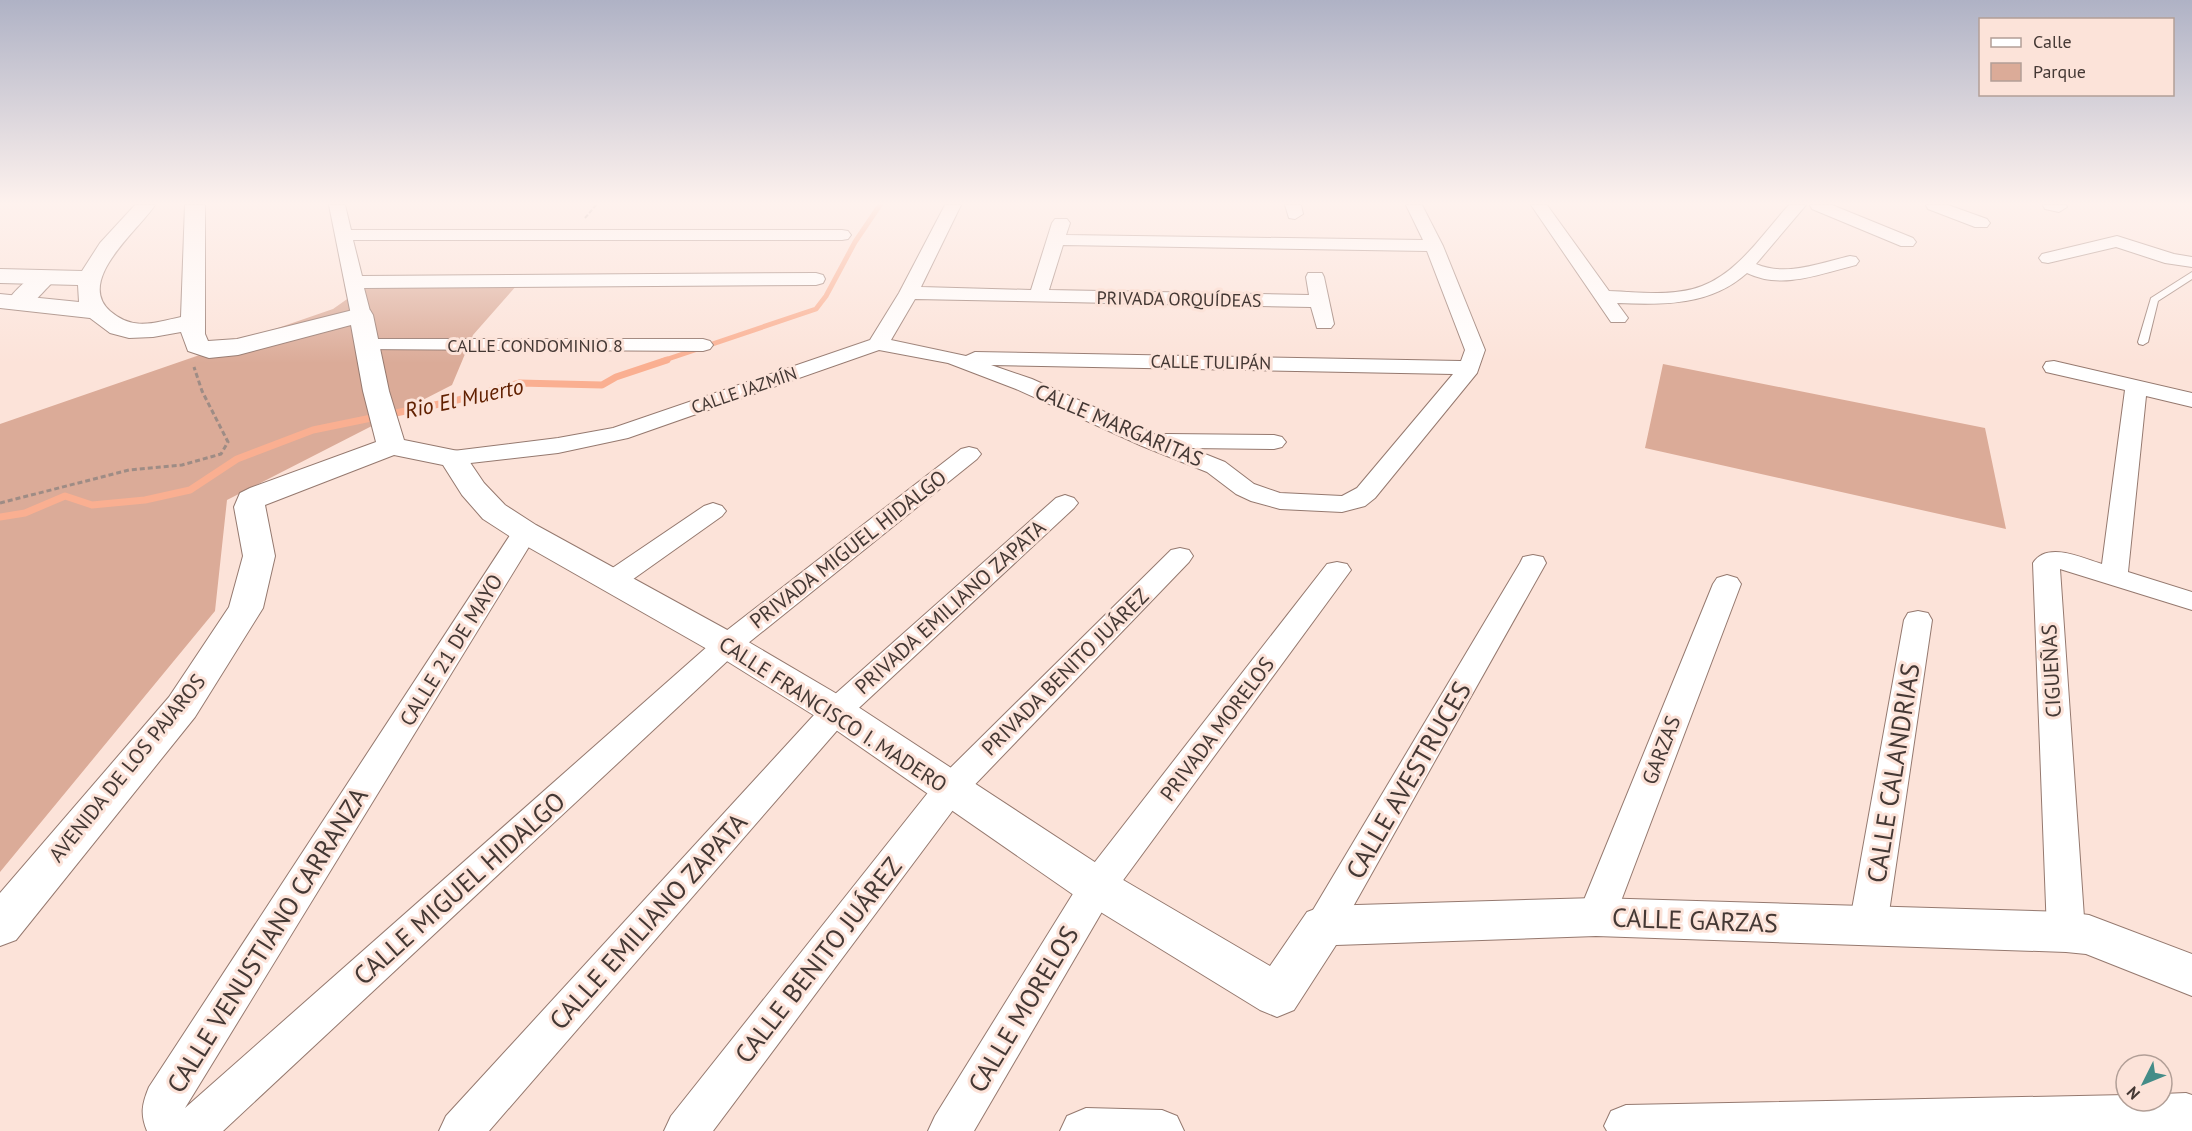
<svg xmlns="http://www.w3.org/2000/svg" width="2192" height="1131" font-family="'PT Sans',sans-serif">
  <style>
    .green { fill: #dbab98 }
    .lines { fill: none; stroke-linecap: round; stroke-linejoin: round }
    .stream-far1 { stroke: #faaf91; stroke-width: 5 }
    .stream { stroke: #faaf91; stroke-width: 7 }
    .service-casing { stroke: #95796f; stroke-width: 2 }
    .minor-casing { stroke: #95796f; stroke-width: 2 }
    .tertiary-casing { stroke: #95796f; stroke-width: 2 }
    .secondary-casing { stroke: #95796f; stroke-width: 2 }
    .path-far1 { stroke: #9e8c85; stroke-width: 2; stroke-dasharray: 4.5 2; stroke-linecap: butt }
    .path { stroke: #9e8c85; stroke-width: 3; stroke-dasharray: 5 3; stroke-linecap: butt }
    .service { fill: #fff; fill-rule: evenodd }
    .minor { fill: #fff; fill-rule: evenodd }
    .tertiary { fill: #fff; fill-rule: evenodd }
    .secondary { fill: #fff; fill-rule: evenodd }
    .labels { text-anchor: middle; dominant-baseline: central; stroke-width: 6; stroke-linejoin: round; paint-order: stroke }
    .far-street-label { font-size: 18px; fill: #443834; stroke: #fce3d9 }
    .street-label { font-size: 21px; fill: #443834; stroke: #fce3d9 }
    .water-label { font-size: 22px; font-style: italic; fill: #612000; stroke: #fce3d9 }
    .near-street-label { font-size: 26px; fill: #443834; stroke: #fce3d9 }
  </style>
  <rect width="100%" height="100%" fill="#fce3d9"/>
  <path class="green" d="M524 277 473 335 452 385 227 500 215 611 0 872V424L333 309 377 278Z
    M1663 364 1985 428 2006 529 1645 448Z"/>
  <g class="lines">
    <path class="stream-far1" d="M662 361 816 309 826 296 855 242 880 205"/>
    <path class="stream" d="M0 517 25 513 65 496 92 505 145 500 190 490 237 459 313 430 454 401 519 383 602 385 616 377 667 360"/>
    <defs>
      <path id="service" d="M2192 272V279L2158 301 2148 342 2143 345 2139 344 2138 342 2151 298Z"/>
      <path id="minor" d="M329 205H345L351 230H842L848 231 851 235 848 239 842 240H353L362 276 816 273 823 275 825 279 823 283 816 285 364 288 371 315 368 319H354L351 315Z
        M945 205H961L921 287 1031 290 1052 223 1055 219H1067L1070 223 1066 235 1423 240 1406 205H1422L1443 246 1485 350 1477 373 1375 498 1365 506 1342 512 1280 509 1251 501 1236 494 1207 472 1142 446 1016 389 948 363 879 350 628 438 558 453 453 465 445 463 441 458 445 453 453 451 558 438 613 428 870 340 899 293ZM1063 245 1427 251 1465 350 1461 361 975 352 966 356 891 340 915 299 1311 307 1317 328H1331L1334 324 1324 277 1322 273H1308L1306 277 1309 295 1049 290ZM991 365 1453 374 1357 488 1342 496 1280 493 1254 484 1225 462 1190 448 1274 449 1282 447 1286 442 1282 437 1274 435 1166 434 1158 436 1032 379Z
        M1285 205H1301L1303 214 1295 219 1289 218Z
        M1531 205H1547L1609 291C1639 292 1673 297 1702 286 1739 272 1763 233 1789 205H1806L1756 264C1786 277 1819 263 1850 256L1856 257 1859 261 1856 265C1820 274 1782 290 1747 273 1710 306 1664 305 1617 303L1628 318 1625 322H1611Z
        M1810 205H1832L1913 238 1916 242 1913 246H1901L1812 209Z
        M1926 205H1948L1987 219 1990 223 1987 227H1975L1928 209Z
        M2043 205H2066L2067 207 2059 212 2045 209Z
        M2117 236 2174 254 2192 257V267L2165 263 2116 247 2048 263 2042 262 2039 258 2042 254Z
        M366 339H703L710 341 713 345 710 349 703 351 359 349 356 345 359 341Z
        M2054 361 2192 393V407L2146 396 2128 572 2192 592V610L2060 569 2085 932 2079 943 2066 948 2053 943 2047 932 2033 563C2047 541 2082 558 2102 564L2125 390 2046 372 2043 367 2046 362Z
        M969 447 977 449 981 454 977 459 737 652 223 1131H147C140 1114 142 1104 149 1087L516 526 525 524 534 526 538 532 185 1108 717 638 961 449Z
        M1065 495 1074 498 1078 503 1074 508 847 719 489 1131H439L446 1116 825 703 1056 498Z
        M713 503 722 506 726 511 722 516 622 587 612 590 602 587 598 581 602 575 704 506Z
        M1180 548 1189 550 1193 556 1189 562 962 798 713 1131H664L671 1116 938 780 1171 550Z
        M1533 555 1543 557 1546 563 1336 937 1323 942 1310 937 1304 926 1310 915 1520 563 1523 557Z
        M1337 562 1347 564 1351 570 1110 898 974 1131H928L935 1116 1084 876 1327 564Z
        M1727 575 1737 578 1741 584 1615 917 1609 928 1596 933 1583 928 1577 917 1713 584 1717 578Z
        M1918 611 1928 613 1932 620 1887 926 1881 937 1868 942 1855 937 1849 926 1904 620 1908 613Z
        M2186 1093 2192 1095V1131H1607L1604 1126 1611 1111 1626 1105 2126 1095V1101H2162V1094Z
        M1086 1108 1162 1110 1177 1116 1184 1131H1060L1067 1116Z"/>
      <path id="tertiary" d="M44 271 52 273 55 278 52 283C39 295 29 313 10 308L6 303C14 291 30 275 44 271Z"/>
      <path id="secondary" d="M135 205H155C139 230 75 280 110 311 133 331 153 323 181 317L185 205H205V334L208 341 237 339 361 308 370 310 373 315 389 391 404 440 463 452 484 483 505 505 536 525 740 637 849 701 1113 874 1270 966 1307 912 1323 906 1596 898 2066 912 2089 915 2192 954V996L2086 954 2066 952 1596 936 1336 945 1294 1010 1277 1017 1260 1010 1081 900 823 721 714 653 514 539 483 519 462 495 443 465 394 455 265 505 275 556 263 608 195 717 16 940 0 946V893L169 697 229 607 243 556 234 507 240 493 250 488 376 442 363 391 351 325 238 355 209 358 188 351 181 332 153 337 129 338 110 333 90 318 0 308V294L79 302 78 285 0 283V269L82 271 100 243Z"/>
    </defs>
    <use href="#service" class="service-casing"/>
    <use href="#minor" class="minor-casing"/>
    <use href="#tertiary" class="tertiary-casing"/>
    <use href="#secondary" class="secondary-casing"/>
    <path class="path-far1" d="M585 218 596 205"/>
    <path class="path" d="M0 503 129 470 182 465 221 454 228 442 202 391 194 367"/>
    <use href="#service" class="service"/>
    <use href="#minor" class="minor"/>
    <use href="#tertiary" class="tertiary"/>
    <use href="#secondary" class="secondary"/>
  </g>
  <linearGradient id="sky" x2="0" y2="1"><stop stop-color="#afb2c5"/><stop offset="0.56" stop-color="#fef2ee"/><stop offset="1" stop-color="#fef2ee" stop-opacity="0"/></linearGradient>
  <rect width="2192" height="363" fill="url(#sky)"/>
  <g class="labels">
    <g class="far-street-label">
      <text transform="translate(1179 299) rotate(1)">PRIVADA ORQUÍDEAS</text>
      <text x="535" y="345">CALLE CONDOMINIO 8</text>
      <text transform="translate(1211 362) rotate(1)">CALLE TULIPÁN</text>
      <text transform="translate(744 390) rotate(-19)">CALLE JAZMÍN</text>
    </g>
    <g class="street-label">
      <text transform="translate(1119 425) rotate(23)">CALLE MARGARITAS</text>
      <text transform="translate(848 549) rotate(-38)">PRIVADA MIGUEL HIDALGO</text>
      <text transform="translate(950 607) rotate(-42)">PRIVADA EMILIANO ZAPATA</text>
      <text transform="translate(451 650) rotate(-58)">CALLE 21 DE MAYO</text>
      <text transform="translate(2051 671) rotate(-93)">CIGUEÑAS</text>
      <text transform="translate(1065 672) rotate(-45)">PRIVADA BENITO JUÁREZ</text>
      <text transform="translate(833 714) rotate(33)">CALLE FRANCISCO I. MADERO</text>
      <text transform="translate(1217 729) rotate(-53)">PRIVADA MORELOS</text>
      <text transform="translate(1661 750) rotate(-69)">GARZAS</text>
      <text transform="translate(127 768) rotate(-51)">AVENIDA DE LOS PAJAROS</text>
    </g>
    <g class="water-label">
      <text transform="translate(464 398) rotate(-12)">Rio El Muerto</text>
    </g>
    <g class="near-street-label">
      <text transform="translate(1893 773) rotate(-81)">CALLE CALANDRIAS</text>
      <text transform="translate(1408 780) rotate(-60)">CALLE AVESTRUCES</text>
      <text transform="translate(459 888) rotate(-42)">CALLE MIGUEL HIDALGO</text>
      <text transform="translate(1695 920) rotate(2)">CALLE GARZAS</text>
      <text transform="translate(648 921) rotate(-48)">CALLE EMILIANO ZAPATA</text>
      <text transform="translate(267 940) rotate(-58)">CALLE VENUSTIANO CARRANZA</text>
      <text transform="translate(818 960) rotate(-52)">CALLE BENITO JUÁREZ</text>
      <text transform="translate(1023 1009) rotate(-59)">CALLE MORELOS</text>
    </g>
  </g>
  <rect x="1979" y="18" width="195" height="78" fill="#fce3d9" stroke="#b29f97" stroke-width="1.5"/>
  <rect x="1991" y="38" width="30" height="9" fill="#ffffff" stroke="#b29f97" stroke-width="1.5"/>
  <text x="2033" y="48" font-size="18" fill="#443834">Calle</text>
  <rect x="1991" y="63" width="30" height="18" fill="#dbab98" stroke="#b29f97" stroke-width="1.5"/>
  <text x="2033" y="78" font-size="18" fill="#443834">Parque</text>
  <g transform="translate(2144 1083) rotate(227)"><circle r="28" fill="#fce3d9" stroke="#b29f97" stroke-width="1.5"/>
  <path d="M0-4.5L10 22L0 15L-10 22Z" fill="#448c88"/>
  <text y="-9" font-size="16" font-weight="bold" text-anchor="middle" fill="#443834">N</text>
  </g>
</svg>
